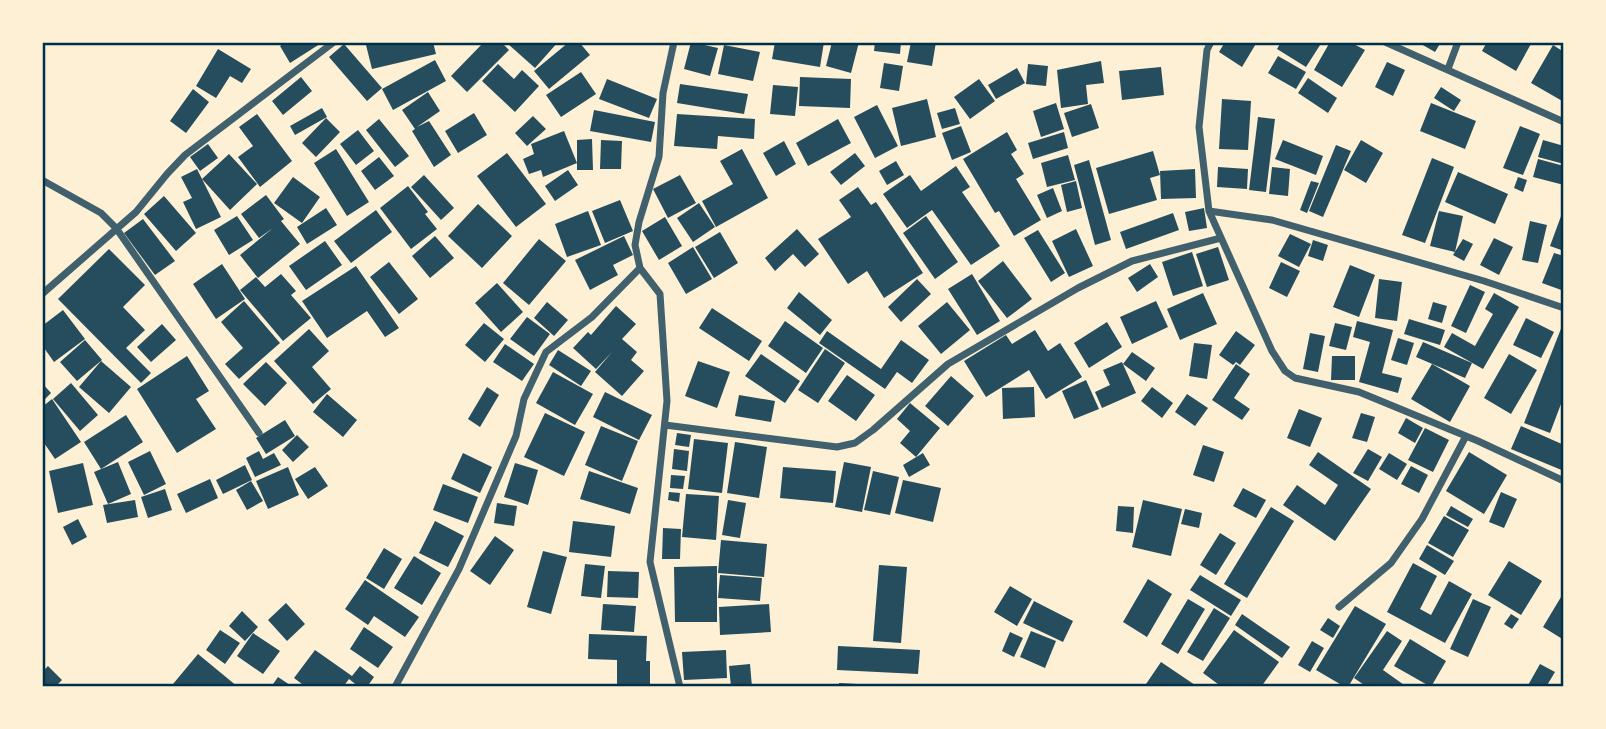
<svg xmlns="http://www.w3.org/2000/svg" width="1606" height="729" font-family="'Alegreya Sans',sans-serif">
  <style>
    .building { fill: #264d5e }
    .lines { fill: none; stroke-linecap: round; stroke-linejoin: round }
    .minor { stroke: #3f606c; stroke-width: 7 }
    .neatline { fill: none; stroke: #003049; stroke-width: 2.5 }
  </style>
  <rect width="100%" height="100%" fill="#fdf0d5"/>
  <path class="building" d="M286 42H323L290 63 280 46Z
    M381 42H433L436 54 372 69 366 45Z
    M484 42H501L509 50 467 92 451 76Z
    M509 42H558L535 68 508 44Z
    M569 42H579L590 55 549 89 534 71Z
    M691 42 718 48 710 76 684 69Z
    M775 42H824L820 67 772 59Z
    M832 42H859L851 73 826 66Z
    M875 42H901L900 54 874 51Z
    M911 42H936L932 66 907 62Z
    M1225 42H1257L1242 67 1219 52Z
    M1281 42H1322L1306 67 1277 49Z
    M1330 42H1350L1365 50 1342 87 1314 70Z
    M1422 42H1441L1435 52 1421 44Z
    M1487 42H1532L1516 71 1482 51Z
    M344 44 382 88 367 101 329 57Z
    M724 45 760 52 753 81 718 74Z
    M1553 45 1564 52V102L1531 83Z
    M218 49 251 69 242 83 230 76 216 98 196 86Z
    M1278 56 1306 72 1296 89 1268 73Z
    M435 60 446 81 393 110 382 89Z
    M1101 61 1104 83 1086 85 1088 104 1061 108 1057 70Z
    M1387 62 1405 70 1393 96 1375 87Z
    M884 63 903 66 899 91 880 88Z
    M498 64 514 79 522 70 539 86 515 112 482 81Z
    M1028 64 1048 66 1046 86 1026 84Z
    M1161 67 1164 95 1122 100 1119 71Z
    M1017 68 1025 83 996 99 988 85Z
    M581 72 596 94 561 117 546 95Z
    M301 77 312 91 283 115 272 101Z
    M800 77 851 79 850 108 799 106Z
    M1308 78 1337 98 1328 113 1298 93Z
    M607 79 657 99 649 118 599 99Z
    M979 79 995 101 970 119 954 97Z
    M680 84 748 94 744 114 677 103Z
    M773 85 798 87 795 116 770 114Z
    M1441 87 1461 100 1454 111 1434 98Z
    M193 89 209 102 186 133 170 121Z
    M428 92 440 111 417 127 429 121 451 155 434 167 412 131 415 129 402 110Z
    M927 99 936 137 901 146 892 108Z
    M1222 99 1251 101 1248 150 1219 149Z
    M1056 103 1064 129 1041 137 1033 111Z
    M1431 103 1476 121 1465 149 1420 131Z
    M1091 104 1099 128 1072 137 1064 113Z
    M877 105 898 146 875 158 854 117Z
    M322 108 327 117 295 135 290 126Z
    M955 108 960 124 942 129 937 113Z
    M594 110 655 122 651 142 590 131Z
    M474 113 487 135 458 153 445 131Z
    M257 114 292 161 260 187 238 157 253 146 239 127Z
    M677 114 755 119 754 139 718 136 717 149 674 146Z
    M533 116 546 129 527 146 515 133Z
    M1258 117 1275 119 1266 192 1249 190Z
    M326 118 340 132 316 157 302 143Z
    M379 119 409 156 395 167 366 130Z
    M838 119 851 143 808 166 796 143Z
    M961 126 971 152 952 160 942 133Z
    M1520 126 1540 134 1523 175 1503 168Z
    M358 130 374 151 356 165 340 144Z
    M564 131 577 163 543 177 541 170 529 174 523 159 534 154 531 144Z
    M1007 132 1017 150 1011 154 1024 174 1016 179 1041 220 1014 236 999 211 995 213 963 159Z
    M1064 132 1068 148 1033 159 1028 143Z
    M592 139 593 170H577V140Z
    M601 140 622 141 621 169H600Z
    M1283 140 1323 156 1316 175 1275 159Z
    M1361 140 1383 153 1366 183 1344 170Z
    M1543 140 1564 146V164L1538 157Z
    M784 141 796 164 776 176 763 153Z
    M208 144 218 158 200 171 190 157Z
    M1336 145 1351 151 1323 217 1309 211Z
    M336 149 369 202 347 216 314 163Z
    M742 149 768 198 716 227 702 201 733 184 720 161Z
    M1153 151 1160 175 1150 178 1157 200 1109 214 1096 168Z
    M507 153 546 204 516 227 477 176Z
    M855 153 865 166 841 185 830 172Z
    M229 154 257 184 230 210 202 179Z
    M1068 155 1075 180 1047 187 1041 163Z
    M379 157 394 176 375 190 361 171Z
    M1432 158 1454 167 1425 243 1402 235Z
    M1538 159 1564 166V185L1533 177Z
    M1089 160 1111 240 1095 245 1074 165Z
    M896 161 904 175 887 185 879 171Z
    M956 166 970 187 962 192 1000 246 971 265 932 210 907 228 883 194 910 175 921 191Z
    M1218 167 1248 169 1247 189 1217 187Z
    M1272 167 1290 169 1288 196 1269 194Z
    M197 169 221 217 196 229 183 202 192 198 181 177Z
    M1195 169 1196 198 1161 199 1160 171Z
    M568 170 578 185 555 201 545 186Z
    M1458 172 1508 194 1495 224 1445 202Z
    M424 175 454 208 441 220 411 187Z
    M680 175 696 203 668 218 653 189Z
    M293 177 320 197 302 223 274 203Z
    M1518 177 1527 180 1523 192 1514 188Z
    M1076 181 1082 208 1067 212 1061 185Z
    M1311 181 1319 183 1307 213 1300 210Z
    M408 186 428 212 425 214 437 229 411 249 380 208Z
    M858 187 871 205 876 202 923 273 884 298 867 271 848 284 818 239 851 217 839 200Z
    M1053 188 1062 211 1047 218 1037 195Z
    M266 195 284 219 281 221 300 244 258 278 240 255 273 228 259 238 241 214Z
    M164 196 196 233 176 251 144 214Z
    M620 200 633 231 605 243 592 211Z
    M699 203 715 227 693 242 677 218Z
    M478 204 512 236 482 268 448 236Z
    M326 208 337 225 307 244 297 227Z
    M1204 208 1207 228 1189 231 1185 212Z
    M1564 208V251L1550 246Z
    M376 210 392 232 351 263 334 241Z
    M588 211 601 245 567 257 555 224Z
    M1439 211 1463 216 1455 252 1430 246Z
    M1173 213 1179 230 1126 249 1120 232Z
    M237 216 253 240 229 255 214 230Z
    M926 216 958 262 935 279 903 233Z
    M665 217 682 246 659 260 642 231Z
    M143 219 175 261 155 275 124 233Z
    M1530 221 1547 225 1538 263 1522 260Z
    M797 229 819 254 805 267 793 254 775 271 765 258Z
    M1076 229 1093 266 1069 277 1052 241Z
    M1038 230 1065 273 1051 282 1024 238Z
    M720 232 738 263 714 278 695 247Z
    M1290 234 1311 244 1299 267 1278 256Z
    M435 236 454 258 430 278 412 256Z
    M624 236 633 255 613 265 618 275 590 290 575 260Z
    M1494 238 1513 247 1499 275 1480 265Z
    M539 239 566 261 529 305 503 283Z
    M1463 239 1473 244 1464 261 1453 255Z
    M1313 240 1328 245 1323 261 1308 256Z
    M325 241 342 265 306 290 289 266Z
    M693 247 712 279 686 294 668 263Z
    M1218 247 1229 280 1207 287 1196 254Z
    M109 249 145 285 123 307 145 330 126 348 151 373 141 383 58 299Z
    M1192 252 1203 286 1173 296 1162 262Z
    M1554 253 1564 256V291L1542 283Z
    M1003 261 1032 299 1007 318 978 281Z
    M389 262 418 299 399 314 370 277Z
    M1281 262 1300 271 1287 297 1269 288Z
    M222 264 245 299 216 319 193 284Z
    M1150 264 1158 277 1137 292 1128 278Z
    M1350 265 1375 275 1359 317 1333 307Z
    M356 266 399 328 385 337 367 311 327 338 302 301Z
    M281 274 296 291 291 295 311 318 283 341 240 290 256 277 265 287Z
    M972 274 1000 321 977 335 948 289Z
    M917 279 931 294 901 322 888 307Z
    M1379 279 1402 282 1397 321 1375 318Z
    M497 283 523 312 501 332 475 303Z
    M1470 285 1485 292 1466 333 1451 326Z
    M799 292 832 320 820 335 787 308Z
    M1203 293 1217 324 1180 340 1167 309Z
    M1494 293 1519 307 1483 369 1444 347 1452 333 1475 346 1493 314 1485 309Z
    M244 301 280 343 239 379 225 364 243 348 221 322Z
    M1156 301 1168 327 1132 344 1120 317Z
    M547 302 568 320 554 336 534 318Z
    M947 302 970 330 941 354 918 326Z
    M1433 302 1447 306 1442 323 1428 319Z
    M616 306 636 324 622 339 637 352 631 360 644 371 622 396 595 372 612 352 596 369 573 348 588 332 591 335Z
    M712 308 762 341 749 361 699 328Z
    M63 310 85 339 54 362 42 345V326Z
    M527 317 550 334 534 356 510 339Z
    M1526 318 1554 332 1541 358 1513 345Z
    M1409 319 1445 330 1440 345 1404 334Z
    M785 321 823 348 806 373 768 346Z
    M1357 321 1393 330 1382 373 1402 378 1398 393 1359 382 1370 342 1353 337Z
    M1564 321V396L1550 433 1524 423Z
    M1107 322 1122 347 1089 368 1074 343Z
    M484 323 504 339 485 362 465 345Z
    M1335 323 1352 327 1346 350 1329 346Z
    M162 324 176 340 151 362 137 347Z
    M309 329 329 351 312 367 331 389 313 404 274 361Z
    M1035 330 1048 351 1060 343 1082 377 1046 399 1029 370 986 397 964 361 1006 335 1012 344Z
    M827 331 881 369 901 340 929 360 912 383 897 372 885 389 819 343Z
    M1236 331 1255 345 1240 365 1236 362 1233 365 1219 355Z
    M1310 333 1325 336 1318 372 1303 369Z
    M1398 338 1414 343 1407 365 1391 360Z
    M85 340 102 360 77 381 60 362Z
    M1423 342 1472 363 1465 378 1416 357Z
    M1194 343 1212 345 1207 379 1189 376Z
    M505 344 534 364 522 381 493 362Z
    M825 349 845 363 818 403 798 390Z
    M558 350 591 371 581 386 549 365Z
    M1132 352 1155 368 1146 381 1123 364Z
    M761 354 800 381 785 403 745 376Z
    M1509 354 1537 370 1511 414 1484 398Z
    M187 356 209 391 196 399 216 429 177 453 137 389Z
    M1332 356H1355V380H1331Z
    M101 361 131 387 109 413 79 387Z
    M698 361 730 372 717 408 685 396Z
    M266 362 287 383 265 406 243 384Z
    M1122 362 1136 393 1102 408 1095 392 1110 385 1103 370Z
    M1236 364 1250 374 1234 398 1250 409 1242 420 1212 400Z
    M1432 364 1470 386 1450 422 1411 399Z
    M553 372 593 394 575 425 536 403Z
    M847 375 875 395 856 421 828 401Z
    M951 376 974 396 948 426 925 406Z
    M1086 380 1099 409 1074 419 1062 391Z
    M42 383 51 393 42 402Z
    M71 383 98 415 80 431 53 399Z
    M487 387 499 395 480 427 468 419Z
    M1034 387 1035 417 1003 419 1002 388Z
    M1152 387 1173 403 1162 418 1141 401Z
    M605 392 652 415 639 440 593 417Z
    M327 394 357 420 343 437 313 412Z
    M1187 394 1208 408 1195 426 1175 412Z
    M739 395 775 401 771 422 735 416Z
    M52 399 81 442 55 459 42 440V407Z
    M910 403 940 428 916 457 900 443 910 431 897 419Z
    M1299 409 1322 418 1310 447 1287 438Z
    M545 413 585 432 564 476 524 457Z
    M1361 413 1375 417 1367 442 1352 438Z
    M126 415 143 442 101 469 84 442Z
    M1406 418 1423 428 1415 443 1398 433Z
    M285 420 295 436 266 454 256 438Z
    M601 426 638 441 622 481 585 465Z
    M1521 426 1564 445V471L1511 449Z
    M1425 428 1449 440 1433 472 1408 460Z
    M677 433 691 435 689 447 675 445Z
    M297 435 309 447 293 462 282 450Z
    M694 439 728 443 722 493 688 489Z
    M735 442 767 447 759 498 727 493Z
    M1203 445 1224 452 1214 482 1193 475Z
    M674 449 689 451 687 471 672 469Z
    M1368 449 1382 457 1368 481 1353 473Z
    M150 451 166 484 144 495 128 462Z
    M259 451 263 459 274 453 281 465 255 477 246 458Z
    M1318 452 1371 489 1335 541 1283 505 1297 485 1325 505 1338 485 1309 465Z
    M1469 452 1507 475 1484 514 1446 491Z
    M463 453 492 467 480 493 451 479Z
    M923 453 930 465 909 477 903 465Z
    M1389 453 1407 464 1397 480 1379 469Z
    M118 462 131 494 108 504 94 472Z
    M844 462 871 467 862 512 835 507Z
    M83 463 93 505 58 513 49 471Z
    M515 463 538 470 528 505 504 497Z
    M245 465 252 480 223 494 216 480Z
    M1411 466 1428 475 1419 493 1401 484Z
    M288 467 299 495 268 509 256 481Z
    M315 467 328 486 308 499 295 479Z
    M783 467 836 471 833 503 780 498Z
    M589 471 638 488 630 514 580 499Z
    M873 471 899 477 890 515 864 510Z
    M671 475 685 476 683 489 670 488Z
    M210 479 218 498 186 513 177 494Z
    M903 480 941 488 933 522 895 513Z
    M251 481 263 501 247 510 236 490Z
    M443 484 478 497 468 523 433 510Z
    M1243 488 1266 500 1256 518 1233 506Z
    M165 489 172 510 148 518 141 497Z
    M669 492 680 493 679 502 668 500Z
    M1501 492 1517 499 1504 528 1489 522Z
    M686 494 719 496 716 540 682 537Z
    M135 500 138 517 107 523 103 505Z
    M728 500 746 503 740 538 722 535Z
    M1143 500 1182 509 1171 556 1132 547Z
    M497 503 517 506 514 526 494 523Z
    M1118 506 1134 507 1133 533 1116 531Z
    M1451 506 1473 519 1468 527 1446 515Z
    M1271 507 1294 521 1247 598 1224 584Z
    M1185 509 1202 513 1199 528 1181 524Z
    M1444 516 1469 530 1453 557 1428 543Z
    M78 519 87 537 72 545 63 527Z
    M435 521 464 536 448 567 419 553Z
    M573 521 615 526 611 557 569 552Z
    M663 528 681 529 680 559H662Z
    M1220 533 1236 543 1216 575 1200 565Z
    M495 536 514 550 490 585 470 571Z
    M721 540 767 544 764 577 718 573Z
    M1427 545 1454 561 1445 575 1419 559Z
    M384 548 402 559 384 589 366 578Z
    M543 551 567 557 551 614 527 607Z
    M414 556 441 573 422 605 394 588Z
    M1509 561 1542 581 1521 615 1488 595Z
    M1413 563 1437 576 1420 609 1431 615 1449 581 1472 594 1445 643 1387 612Z
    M585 564 605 566 601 598 581 596Z
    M879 565 907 567 901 643 873 641Z
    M717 566V622H675L674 567Z
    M608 571 639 572 638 598 607 597Z
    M720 575 762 578 760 601 718 598Z
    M1200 575 1241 600 1231 616 1190 590Z
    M1148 579 1172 594 1147 637 1123 622Z
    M365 580 419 617 405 637 374 616 368 625 345 609Z
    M1010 586 1032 599 1017 626 994 612Z
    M1564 592V640L1543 627Z
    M1188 599 1205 609 1178 654 1161 644Z
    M1473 599 1491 607 1468 657 1450 649Z
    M1034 601 1073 621 1063 642 1023 623Z
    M286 603 305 624 287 641 268 620Z
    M603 604 636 606 634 632 601 630Z
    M769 604 771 632 720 635 719 607Z
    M1355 606 1386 624 1348 687H1345L1316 670Z
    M1214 608 1230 618 1203 661 1187 652Z
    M242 611 258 627 245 641 229 626Z
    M1242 614 1290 647 1282 658 1235 625Z
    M1511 614 1519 619 1512 629 1504 624Z
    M1328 618 1340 626 1333 638 1320 630Z
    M364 627 393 647 378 668 350 649Z
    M220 630 240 643 225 664 206 650Z
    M1234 630 1279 662 1261 687H1222L1203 673Z
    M1031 631 1056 641 1045 668 1020 657Z
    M1387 631 1402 641 1383 670 1407 687H1367L1354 678Z
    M1010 632 1023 638 1014 657 1002 651Z
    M253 633 280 651 263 674 237 656Z
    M589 634 647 636 646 661H650V684H617V660L588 659Z
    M1410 639 1446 661 1431 687 1394 666Z
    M1312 641 1324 648 1310 672 1298 665Z
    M838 646 920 650 918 674 837 670Z
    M315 650 352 676 360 666 374 677 367 687H359L349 679 343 687H306L294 678Z
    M726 650 727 678 684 680 682 652Z
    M198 654 238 687H176L173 684Z
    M1161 662 1198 687H1144Z
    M750 664 752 687H731L729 666Z
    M1540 664 1555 672 1546 687H1527Z
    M48 666 62 680 55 687H42V672Z
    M278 677 293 687H271Z
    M839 683 876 685V687H839Z"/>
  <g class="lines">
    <path class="minor" d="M674 42 663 93 659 157 639 222 635 245 640 268 660 294 667 401 650 562 680 687
      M1211 42 1207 50 1199 127 1209 211 1272 351 1285 371 1295 378 1359 392 1478 441 1564 481
      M1385 42 1564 122
      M1448 69 1458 42
      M42 180 101 213 116 228 259 433
      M1209 211 1272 220 1484 281 1564 308
      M42 294 136 212 167 174 185 155 334 42
      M665 425 837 447 855 443 873 430 948 364 1078 288 1132 261 1221 238
      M1339 607 1391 563 1422 519 1466 436
      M395 687 459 569 516 436 524 399 546 352 592 317 640 268"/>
  </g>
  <rect width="1606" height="729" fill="none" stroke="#fdf0d5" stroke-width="88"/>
  <rect x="44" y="44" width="1518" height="641" class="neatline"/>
</svg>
